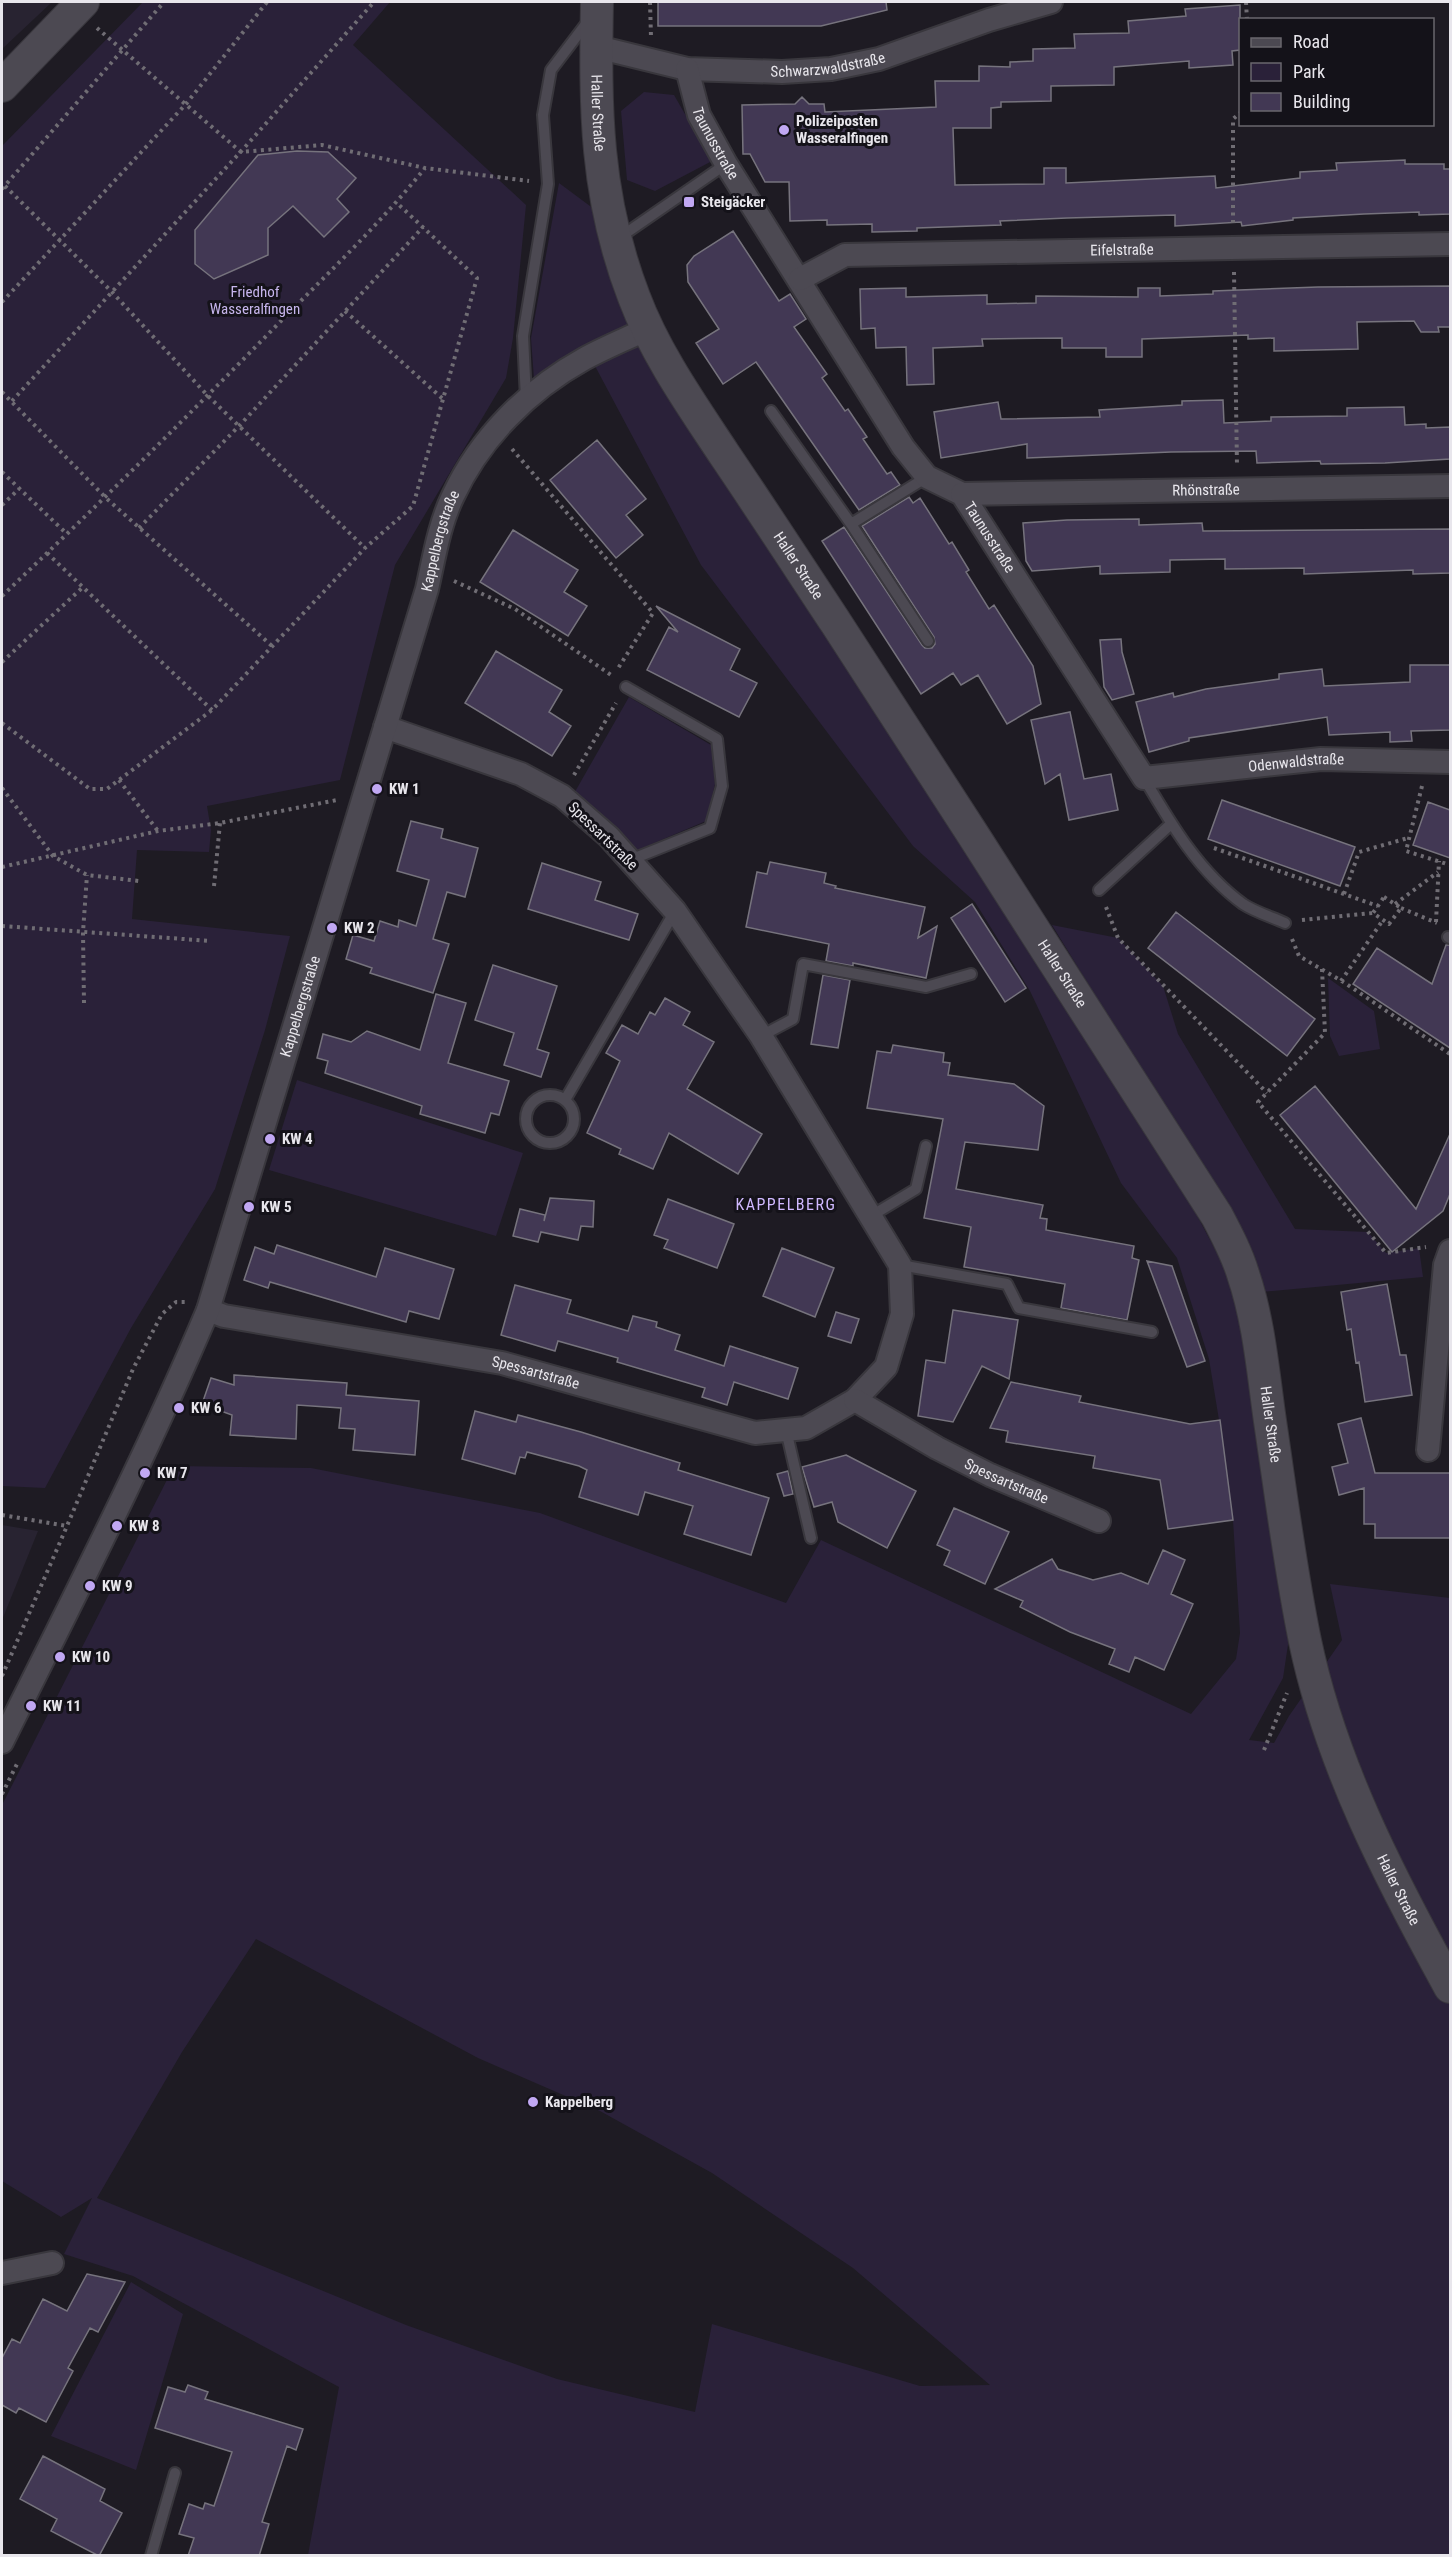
<svg xmlns="http://www.w3.org/2000/svg" width="1452" height="2557" font-family="'Roboto Condensed',sans-serif">
  <style>
    .built { fill: #282331 }
    .green { fill: #2a2139; fill-rule: evenodd }
    .building { fill: #423854; stroke: #76737d; stroke-width: 1.5 }
    .lines { fill: none; stroke-linecap: round; stroke-linejoin: round }
    .service-casing { stroke: #39373d; stroke-width: 14 }
    .minor-casing { stroke: #39373d; stroke-width: 26 }
    .secondary-casing { stroke: #39373d; stroke-width: 34 }
    .path { stroke: #706d74; stroke-width: 4; stroke-dasharray: 3 4.5; stroke-linecap: butt }
    .service { stroke: #4c4952; stroke-width: 10 }
    .minor { stroke: #4c4952; stroke-width: 22 }
    .secondary { stroke: #4c4952; stroke-width: 32 }
    .poi-dot { fill: #c1a8f3; stroke: #141219; stroke-width: 2 }
    .labels { text-anchor: middle; dominant-baseline: central; stroke-width: 6; stroke-linejoin: round; paint-order: stroke }
    .street-label { font-size: 15px; fill: #e8e6ec; stroke: #141219 }
    .poi-label { font-size: 15px; font-weight: bold; fill: #e8e6ec; stroke: #141219; text-anchor: start }
    .park-label { font-size: 15px; fill: #c7b6ed; stroke: #141219 }
    .neighbourhood-label { font-size: 16px; letter-spacing: 1.5px; fill: #d0b9ff; stroke: #141219 }
  </style>
  <rect width="100%" height="100%" fill="#1e1b23"/>
  <path class="built" d="M2 2H52L2 49Z
    M2 1525 38 1531 2 1620Z"/>
  <path class="green" d="M143 2H390L353 45 526 205 513 338 506 378 395 565 340 780 207 806 211 830 209 852 137 850 132 919 290 936 265 1030 215 1189 131 1328 45 1488 2 1486V146Z
    M644 92 674 95 712 161 655 191 627 180 621 111Z
    M559 183 594 209 634 323 534 379 531 338Z
    M645 340 1184 1191 1243 1302 1292 1618 1283 1678 1249 1740 1274 1743 1289 1716 1342 1640 1330 1584 1450 1598V2555H308L339 2387 133 2276 64 2254 92 2198 61 2217 2 2181V1805L174 1466 311 1468 540 1513 786 1603 821 1540 1191 1714 1236 1659 1240 1633 1233 1520 1219 1420 1209 1359 1177 1258 1121 1183 1030 991 975 902 913 846 701 565 595 366ZM256 1939 478 2058 600 2111 712 2173 853 2268 990 2385 920 2386 712 2324 695 2412 557 2379 406 2325 97 2198 182 2052Z
    M629 697 711 745 715 784 706 821 633 852 572 797Z
    M1052 925 1118 938 1163 986 1178 1034 1295 1229 1368 1232 1386 1253 1419 1248 1423 1277 1261 1292 1237 1227Z
    M1328 978 1374 1011 1380 1049 1339 1056 1330 1036Z
    M297 1080 523 1153 496 1236 269 1170Z
    M131 2282 183 2314 136 2470 51 2436Z"/>
  <path class="building" d="M658 2H886L887 10 821 26H658Z
    M1240 5V50L1232 51 1233 65 1189 68V61L1114 67V85L1051 86V101L1001 102V107L991 108V128H953L955 185 1044 184V168H1066V183L1215 176 1216 188 1300 178V172L1337 170 1336 163 1405 160V164H1444V169H1450V214L1419 215V212L1364 214 1293 218V220L1242 226 1241 222 1175 226V215L1067 218 1000 221 1001 225 917 228V231L872 232V224L827 225V220L790 221 789 182H765L750 154H743L742 105 795 104 802 97 809 104H824L825 112 936 107 935 81H979V66L1010 67V62L1033 61V49L1075 48 1074 34 1129 33 1128 21 1186 16 1185 9Z
    M297 151 328 152 356 178 337 199 349 212 324 237 293 206 268 228V255L214 279 195 264V230L258 155Z
    M733 231 779 301 790 294 806 319 794 327 827 374 822 378 845 411 848 409 856 421 867 437 863 439 887 474 891 472 900 485 859 510 756 362 723 384 696 343 719 329 688 282 687 265 694 256Z
    M1450 286V327H1438L1439 332H1421L1414 321 1357 322 1358 349 1274 351V338L1248 339V335L1142 339V357H1106V348H1062V338L982 339 983 346 933 348 934 384 907 385 906 347 876 348 875 328 861 329 860 289 906 288V297L987 295V304L1036 303V296L1138 297V288H1160V296L1213 294V291L1318 287Z
    M1223 400 1224 423 1271 421V417L1347 416V408L1404 407 1405 425 1426 424V428L1450 427V459L1385 463 1321 464 1320 461 1257 463 1256 451 1171 452 1027 458V444L941 458 934 412 998 402 1001 419 1100 417 1099 410 1182 405V401Z
    M597 440 646 499 626 515 643 535 616 558 550 480Z
    M909 497 913 503 920 498 949 544 952 542 969 570 966 572 989 609 994 605 1033 666 1041 704 1007 724 978 675 961 685 953 673 921 694 822 541 844 527 922 645 925 648H932L935 644 934 637 862 526Z
    M1139 519V525L1202 523 1203 531 1450 529V573L1413 574V570L1304 574V568L1225 569V559L1170 560V572L1100 574V566L1032 571 1026 561 1023 523 1067 520Z
    M513 530 578 570 564 592 587 606 568 636 480 582Z
    M656 606 740 649 730 670 757 683 739 717 647 670 669 627 678 632Z
    M1121 639 1122 652 1134 694 1112 700 1104 687 1100 640Z
    M496 651 562 690 549 712 571 726 552 756 465 703Z
    M1410 665H1450V730L1411 731 1412 741 1390 742V732L1329 735 1327 717 1189 738V741L1149 752 1136 702 1173 693 1174 697 1206 689 1279 679V674L1322 669 1324 686 1410 682Z
    M1070 712 1084 779 1111 774 1118 810 1069 820 1060 774 1045 784 1031 720Z
    M1222 800 1355 847 1340 886 1208 839Z
    M1428 802 1450 810V858L1413 845Z
    M411 821 443 829 441 838 478 848 465 897 447 892 433 939 449 944 433 993 370 973 372 968 346 959 353 935 374 941 380 921 398 927 399 920 416 926 429 880 397 871Z
    M770 862 826 873 824 883 836 886 835 888 925 907 918 938 937 926 926 978 853 963V966L826 961 829 944 746 927 757 872 767 874Z
    M542 863 601 882 595 900 638 914 629 940 528 909Z
    M972 904 1026 988 1005 1002 951 918Z
    M1176 912 1315 1019 1287 1056 1148 948Z
    M1446 945H1450V1048L1353 984 1377 948 1432 984Z
    M493 965 557 986 537 1049 549 1053 541 1077 504 1065 514 1033 475 1020Z
    M823 975 850 980 838 1048 811 1044Z
    M436 994 466 1003 448 1063 509 1081 499 1115 491 1113 485 1133 420 1114 422 1106 325 1073 328 1061 317 1058 323 1034 351 1042 367 1031 420 1050Z
    M665 998 690 1012 683 1025 714 1042 687 1089 762 1134 738 1174 669 1133 653 1169 619 1154 621 1149 587 1133 620 1061 606 1053 622 1025 638 1034 650 1012 655 1015Z
    M893 1045 944 1053 943 1062 950 1063 948 1075 1014 1084 1044 1106 1038 1150 965 1142 956 1189 1043 1205 1040 1218 1047 1219 1046 1230 1134 1246 1132 1258 1139 1260 1127 1320 1061 1308 1065 1284 964 1267 971 1227 924 1218 943 1119 867 1108 877 1051 891 1053Z
    M1315 1086 1416 1209 1450 1134V1194L1443 1211 1392 1252 1280 1115Z
    M550 1198 594 1201 593 1227 581 1226 578 1240 541 1232 538 1242 513 1236 520 1209 545 1215 544 1221Z
    M668 1199 734 1224 717 1268 664 1248 668 1240 654 1235Z
    M277 1245 376 1277 385 1248 454 1269 439 1319 409 1311 406 1322 270 1282 268 1288 244 1280 255 1247 274 1254Z
    M782 1248 834 1268 815 1317 763 1296Z
    M1147 1261 1172 1266 1205 1361 1187 1367Z
    M1387 1284 1400 1355H1406L1412 1395 1365 1402 1359 1362 1356 1363 1351 1329 1347 1330 1341 1292Z
    M515 1285 571 1300 567 1313 628 1331 633 1316 657 1322 656 1327 680 1335 675 1350 724 1366 730 1346 798 1368 788 1399 734 1382 727 1405 702 1397 705 1388 617 1362 618 1358 558 1341 555 1351 501 1335Z
    M953 1310 1018 1320 1009 1379 982 1366 953 1422 918 1416 926 1360 945 1363Z
    M836 1312 859 1319 851 1343 828 1336Z
    M234 1375 347 1383 346 1395 419 1401 415 1455 353 1450 355 1429 339 1428 341 1408 297 1405 296 1439 230 1435 232 1415 202 1404 211 1378 234 1385Z
    M1011 1382 1081 1396 1079 1402 1190 1424 1220 1420 1233 1520 1168 1529 1160 1480 1093 1468 1095 1456 1006 1442 1008 1431 990 1428Z
    M475 1411 516 1422 518 1415 581 1432 680 1463 678 1470 769 1498 751 1555 684 1534 693 1506 645 1492 638 1515 579 1497 587 1470 579 1466 527 1452 525 1458 520 1457 515 1474 462 1459Z
    M1361 1418 1375 1473H1450V1538H1375V1524H1364V1488L1339 1495 1332 1467 1348 1463 1338 1424Z
    M846 1455 916 1491 887 1548 838 1522 832 1502 814 1507 802 1467Z
    M788 1471 793 1494 784 1496 777 1474Z
    M954 1508 1009 1532 985 1584 944 1565 950 1551 937 1545Z
    M1163 1550 1185 1560 1171 1594 1193 1604 1164 1670 1135 1657 1129 1672 1109 1664 1115 1649 1070 1632 1020 1607 1023 1601 995 1589 1052 1559 1058 1569 1093 1580 1121 1573 1148 1584Z
    M87 2274 125 2282 98 2332 90 2328 68 2368 73 2371 46 2422 19 2408 16 2413 2 2405V2358L12 2339 20 2343 43 2299 67 2311Z
    M188 2385 208 2392 205 2399 303 2429 296 2450 287 2446 262 2522 269 2524 259 2556H188L194 2538 179 2534 189 2504 203 2509 205 2503 214 2506 232 2452 155 2428 168 2387 185 2392Z
    M43 2456 105 2489 100 2501 122 2513 99 2556 51 2531 57 2519 20 2499Z"/>
  <g class="lines">
    <defs>
      <path id="service" d="M617 235 629 231 726 164
        M526 399 523 336 548 184 543 115 551 70 589 20
        M771 411 851 524
        M927 477 851 524 928 641
        M626 687 717 739 722 786 710 828 630 860
        M1144 778C1171 824 1199 872 1243 904 1255 912 1272 917 1285 923
        M1099 890 1171 824
        M1448 937 1450 938
        M761 1036 793 1019 803 964 926 987 971 974
        M526 1119a24 24 0 1 1 48 0a24 24 0 1 1-48 0Z
        M565 1100 675 911
        M871 1216 916 1189 926 1146
        M900 1265 1007 1284 1019 1308 1152 1332
        M786 1430 811 1538
        M151 2556 175 2473"/>
      <g id="minor">
        <path id="s1" d="M597 47 687 69 782 72 831 69 879 59 989 20 1051 2"/>
        <path id="s2" d="M687 69 699 115 726 164 903 447 927 477 962 494 1144 778 1321 759 1450 762"/>
        <path id="s3" d="M800 279 845 255 1450 244"/>
        <path id="s4" d="M962 494 1450 486"/>
        <path id="s5" d="M208 1310 224 1316 502 1363 755 1433 806 1428 855 1400 886 1367 902 1314 900 1265 761 1036 675 911 609 837 562 796 521 774 385 727"/>
        <path id="s6" d="M855 1400 937 1448 990 1475 1099 1521"/>
        <path d="M1428 1450 1445 1265 1450 1251"/>
        <path id="s7" d="M2 1742C73 1599 146 1457 208 1310L427 589C434 558 439 525 453 496 480 438 528 390 584 359 604 348 626 339 647 329"/>
        <path d="M2 2273 52 2263"/>
      </g>
      <g id="secondary">
        <path id="s8" d="M597 2C595 108 595 196 634 297 655 353 691 404 724 454 762 510 799 567 836 623 964 820 1091 1018 1217 1216 1227 1235 1237 1254 1243 1274 1259 1321 1263 1372 1270 1421 1281 1495 1290 1568 1305 1641 1331 1765 1390 1878 1450 1987"/>
        <path d="M2 86 83 2"/>
      </g>
    </defs>
    <use href="#service" class="service-casing"/>
    <use href="#minor" class="minor-casing"/>
    <use href="#secondary" class="secondary-casing"/>
    <path class="path" d="M650 2 651 37
      M1246 2 1247 20
      M97 28 241 152 322 145 425 168
      M5 186 112 292 208 396 365 548
      M2 189 164 2
      M1233 223V119L1240 113
      M1234 272 1237 466
      M2 302 186 104 267 2
      M345 311 443 399
      M2 392 106 498 272 646
      M12 401 245 147 374 2
      M512 449 653 613 617 670
      M2 472 67 534
      M2 505 19 489
      M139 528 239 426 423 227
      M47 553 212 710
      M454 581 515 609 611 675
      M2 596C95 508 186 418 276 326 327 274 380 224 425 168L529 181
      M2 662 83 587
      M2 723 90 789H107L212 710 365 548 413 506 477 278 397 203
      M574 775 616 703
      M119 780 158 831
      M1422 786 1406 851 1450 865
      M2 788 53 856 87 875 139 881
      M1214 848 1378 906
      M2 867 158 831 220 823 337 800
      M214 886 220 823
      M1344 894 1359 852 1408 838
      M1384 897 1401 908 1389 924 1373 913Z
      M1395 904 1438 872
      M1106 907 1118 938 1267 1093
      M1401 908 1437 923
      M1302 920 1373 913
      M1436 922 1439 861
      M2 926 211 941
      M1292 939 1299 956 1345 983 1450 1054
      M1322 969 1325 1033 1258 1102 1386 1253 1426 1247
      M1341 981 1383 920
      M84 1003 83 932 87 875
      M2 1515 67 1526 133 1369 162 1314 176 1302H185
      M2 1676 67 1526
      M1264 1750 1287 1693
      M2 1794 18 1762"/>
    <use href="#service" class="service"/>
    <use href="#minor" class="minor"/>
    <use href="#secondary" class="secondary"/>
  </g>
  <g class="poi-dot">
    <circle cx="784" cy="130" r="6"/>
    <rect x="683" y="196" width="12" height="12" rx="3"/>
    <circle cx="377" cy="789" r="6"/>
    <circle cx="332" cy="928" r="6"/>
    <circle cx="270" cy="1139" r="6"/>
    <circle cx="249" cy="1207" r="6"/>
    <circle cx="179" cy="1408" r="6"/>
    <circle cx="145" cy="1473" r="6"/>
    <circle cx="117" cy="1526" r="6"/>
    <circle cx="90" cy="1586" r="6"/>
    <circle cx="60" cy="1657" r="6"/>
    <circle cx="31" cy="1706" r="6"/>
    <circle cx="533" cy="2102" r="6"/>
  </g>
  <g class="labels">
    <g class="street-label">
      <text stroke="none"><textPath href="#s1" startOffset="234">Schwarzwaldstraße</textPath></text>
      <text stroke="none"><textPath href="#s8" startOffset="111">Haller Straße</textPath></text>
      <text stroke="none"><textPath href="#s2" startOffset="80">Taunusstraße</textPath></text>
      <text stroke="none"><textPath href="#s3" startOffset="328">Eifelstraße</textPath></text>
      <text stroke="none"><textPath href="#s4" startOffset="244">Rhönstraße</textPath></text>
      <text stroke="none"><textPath href="#s2" startOffset="566">Taunusstraße</textPath></text>
      <text stroke="none"><textPath href="#s7" startOffset="1282">Kappelbergstraße</textPath></text>
      <text stroke="none"><textPath href="#s8" startOffset="615">Haller Straße</textPath></text>
      <text stroke="none"><textPath href="#s2" startOffset="1005">Odenwaldstraße</textPath></text>
      <text transform="translate(603 836) rotate(44)">Spessartstraße</text>
      <text stroke="none"><textPath href="#s8" startOffset="1101">Haller Straße</textPath></text>
      <text stroke="none"><textPath href="#s7" startOffset="796">Kappelbergstraße</textPath></text>
      <text stroke="none"><textPath href="#s5" startOffset="334">Spessartstraße</textPath></text>
      <text stroke="none"><textPath href="#s8" startOffset="1605">Haller Straße</textPath></text>
      <text stroke="none"><textPath href="#s6" startOffset="172">Spessartstraße</textPath></text>
      <text stroke="none"><textPath href="#s8" startOffset="2091">Haller Straße</textPath></text>
    </g>
    <g class="poi-label">
      <text x="796" y="121">Polizeiposten<tspan x="796" dy="17">Wasseralfingen</tspan></text>
      <text x="701" y="202">Steigäcker</text>
      <text x="389" y="789">KW 1</text>
      <text x="344" y="928">KW 2</text>
      <text x="282" y="1139">KW 4</text>
      <text x="261" y="1207">KW 5</text>
      <text x="191" y="1408">KW 6</text>
      <text x="157" y="1473">KW 7</text>
      <text x="129" y="1526">KW 8</text>
      <text x="102" y="1586">KW 9</text>
      <text x="72" y="1657">KW 10</text>
      <text x="43" y="1706">KW 11</text>
      <text x="545" y="2102">Kappelberg</text>
    </g>
    <g class="park-label">
      <text x="255" y="292">Friedhof<tspan x="255" dy="17">Wasseralfingen</tspan></text>
    </g>
    <g class="neighbourhood-label">
      <text x="786" y="1204">KAPPELBERG</text>
    </g>
  </g>
  <rect width="1452" height="2557" fill="none" stroke="#e8e6ec" stroke-width="6"/>
  <rect x="1239" y="18" width="195" height="108" fill="#141219" stroke="#69676d" stroke-width="1.5"/>
  <rect x="1251" y="38" width="30" height="9" fill="#4c4952" stroke="#69676d" stroke-width="1.5"/>
  <text x="1293" y="48" font-size="18" fill="#e8e6ec">Road</text>
  <rect x="1251" y="63" width="30" height="18" fill="#2a2139" stroke="#69676d" stroke-width="1.5"/>
  <text x="1293" y="78" font-size="18" fill="#e8e6ec">Park</text>
  <rect x="1251" y="93" width="30" height="18" fill="#423854" stroke="#69676d" stroke-width="1.5"/>
  <text x="1293" y="108" font-size="18" fill="#e8e6ec">Building</text>
</svg>
